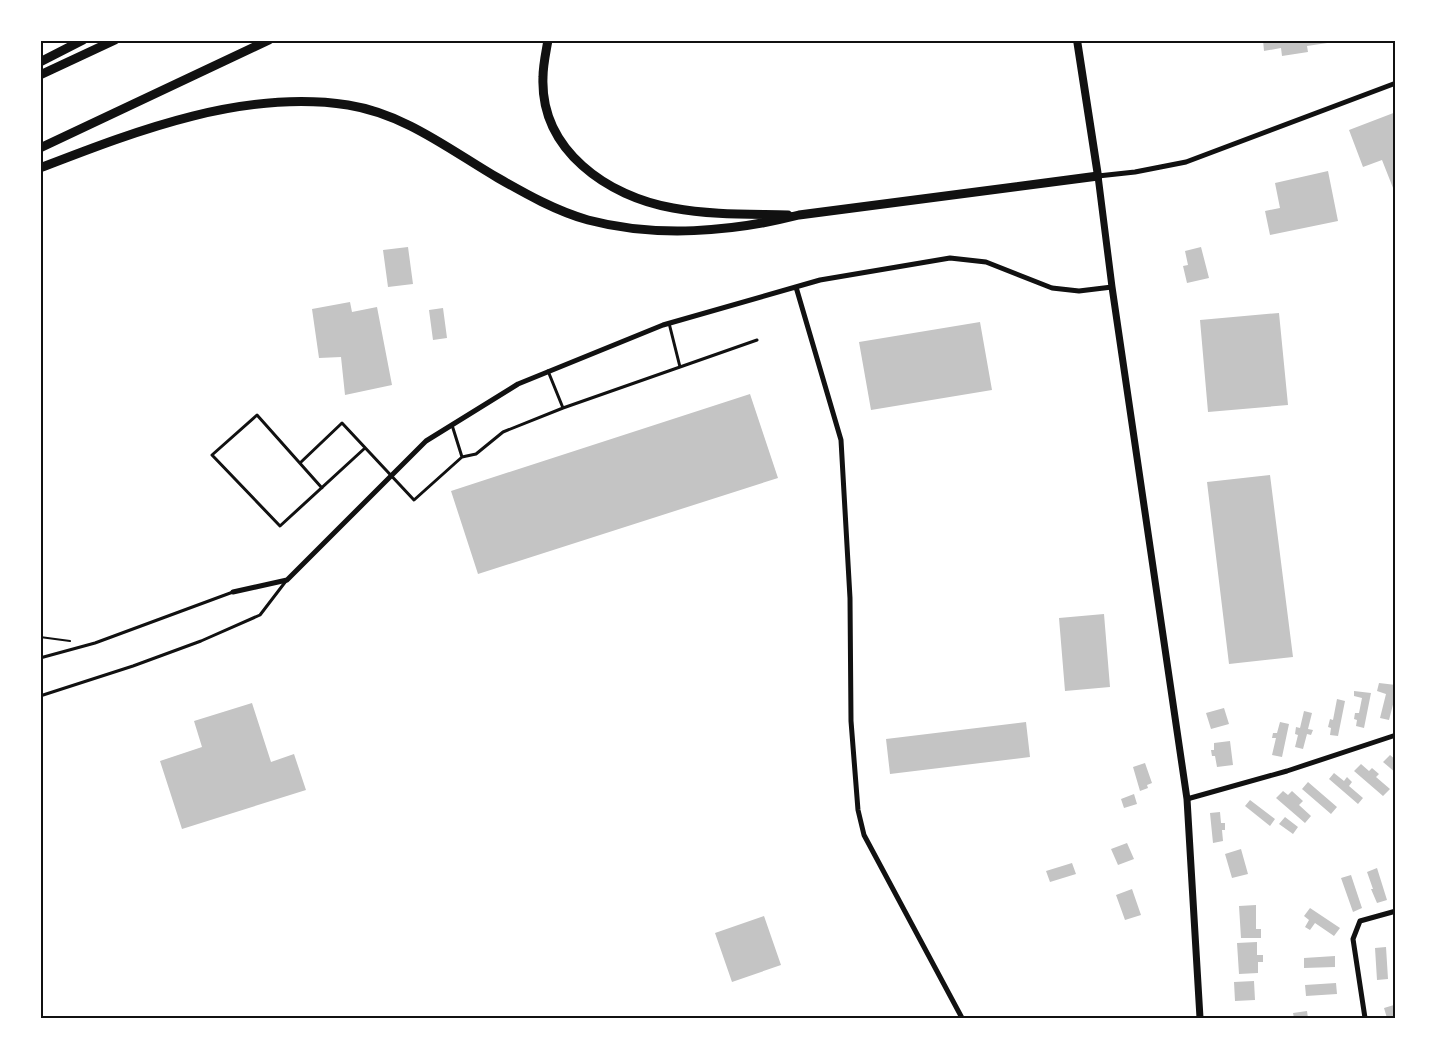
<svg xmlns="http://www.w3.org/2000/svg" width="1436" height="1059" font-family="Poppins,sans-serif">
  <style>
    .building { fill: #c4c4c4 }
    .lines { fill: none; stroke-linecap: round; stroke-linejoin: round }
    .path { stroke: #111; stroke-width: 2 }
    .service { stroke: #111; stroke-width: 3 }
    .minor { stroke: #111; stroke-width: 5 }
    .tertiary { stroke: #111; stroke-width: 7 }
    .secondary { stroke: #111; stroke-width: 8 }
    .motorway { stroke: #111; stroke-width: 9 }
    .neatline { fill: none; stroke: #111; stroke-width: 2 }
  </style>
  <rect width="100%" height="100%" fill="#fff"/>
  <path class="building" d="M1263 40H1334V42L1307 46 1308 52 1282 56 1281 48 1264 51Z
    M1396 112V193H1395L1382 160 1363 167 1349 130Z
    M1328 171 1338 221 1270 235 1265 211 1280 208 1275 183Z
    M408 247 413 284 388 287 383 250Z
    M1201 247 1209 278 1187 283 1183 266 1188 265 1185 251Z
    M350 302 352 312 377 307 392 385 345 395 341 357 319 358 312 309Z
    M443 308 447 338 433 340 429 310Z
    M1279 313 1288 405 1208 412 1200 320Z
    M980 322 992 390 871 410 859 342Z
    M750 394 778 478 478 574 451 491Z
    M1270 475 1293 657 1229 664 1207 482Z
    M1104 614 1110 687 1065 691 1059 618Z
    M1379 683 1396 685V693L1389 720 1380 718 1386 694 1377 691Z
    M1354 691 1371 693 1364 728 1356 726 1357 720 1354 719 1355 713H1359L1362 698 1354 696Z
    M1337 699 1345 701 1338 736 1330 735 1331 728 1328 727 1330 719 1333 720Z
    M252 703 271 762 294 754 306 790 182 829 160 761 202 747 194 721Z
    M1224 708 1229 724 1211 729 1206 713Z
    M1304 711 1312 713 1308 729 1313 730 1311 735 1307 734 1303 749 1295 747 1298 735 1295 734 1296 727 1300 728Z
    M1026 722 1030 757 890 774 886 739Z
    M1280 722 1289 724 1282 757 1272 755 1276 738H1272L1273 733H1277Z
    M1230 741 1233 765 1217 767 1215 756H1212L1211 750H1214V743Z
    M1390 755 1396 760V773L1383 762Z
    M1145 763 1152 783 1147 785 1148 788 1140 791 1133 767Z
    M1361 764 1369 771 1372 768 1379 774 1376 777 1390 789 1383 796 1354 771Z
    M1334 773 1344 781 1347 777 1352 782 1349 786 1363 798 1358 804 1329 779Z
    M1308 782 1337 807 1331 814 1302 789Z
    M1283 791 1288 795 1292 791 1303 801 1299 805 1311 816 1305 823 1276 798Z
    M1134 794 1137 804 1124 808 1121 799Z
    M1250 800 1275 819 1270 826 1245 806Z
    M1220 812 1221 823H1225V830H1222L1223 841 1213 843 1210 813Z
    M1285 817 1298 827 1293 834 1279 824Z
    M1127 843 1134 859 1118 865 1111 849Z
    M1241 849 1248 874 1232 878 1225 854Z
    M1072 863 1076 874 1050 882 1046 871Z
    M1377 868 1387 900 1377 903 1371 889H1373L1367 872Z
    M1351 875 1362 908 1353 912 1341 878Z
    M1132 889 1141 915 1125 920 1116 895Z
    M1256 905V929H1261V938H1241L1239 906Z
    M1310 908 1340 928 1334 936 1315 923 1310 930 1305 927 1309 920 1304 916Z
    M764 916 781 965 732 982 715 933Z
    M1257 942V955H1263V962H1258V973L1239 974 1237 943Z
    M1386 947 1388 979 1377 980 1375 948Z
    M1335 956V967L1304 968V958Z
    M1254 981 1255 1000 1235 1001 1234 982Z
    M1336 983 1337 994 1306 996 1305 985Z
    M1394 1005 1396 1018H1387L1384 1008Z
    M1307 1011 1308 1018H1294L1293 1013Z"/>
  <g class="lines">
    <path class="path" d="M40 637 70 641"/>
    <path class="service" d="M669 323 680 367
      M548 371 563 408
      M452 425 462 457
      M300 463 342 423 414 500 462 457 476 454 503 432 563 408 757 340
      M322 488 257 415 212 455 280 526 365 448
      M40 658 95 643 233 592
      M40 696 133 666 201 641 260 615 286 581"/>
    <path class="minor" d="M1098 176 1135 172 1186 162 1396 83
      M796 287 841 440 850 598 851 721 858 810 864 835 962 1018
      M233 592 287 580 426 441 518 384 663 325 820 280 950 258 986 262 1052 288 1079 291 1112 287
      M1187 799 1287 771 1396 735
      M1365 1018 1353 939 1360 921 1396 911"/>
    <path class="tertiary" d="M1098 176 1112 287 1187 799 1200 1018"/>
    <path class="secondary" d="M1077 40 1098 176"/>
    <path class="motorway" d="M548 40C546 52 543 65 543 77 540 150 608 197 673 208 711 215 749 214 788 215
      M40 62 83 40
      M40 75 115 40
      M40 148 269 40
      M40 168C136 131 243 89 348 105 405 114 450 150 498 178 526 194 556 211 588 220 656 238 732 232 799 215L1098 176"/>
  </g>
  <rect width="1436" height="1059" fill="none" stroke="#ffffff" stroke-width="84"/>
  <rect x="42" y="42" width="1352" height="975" class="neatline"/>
</svg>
